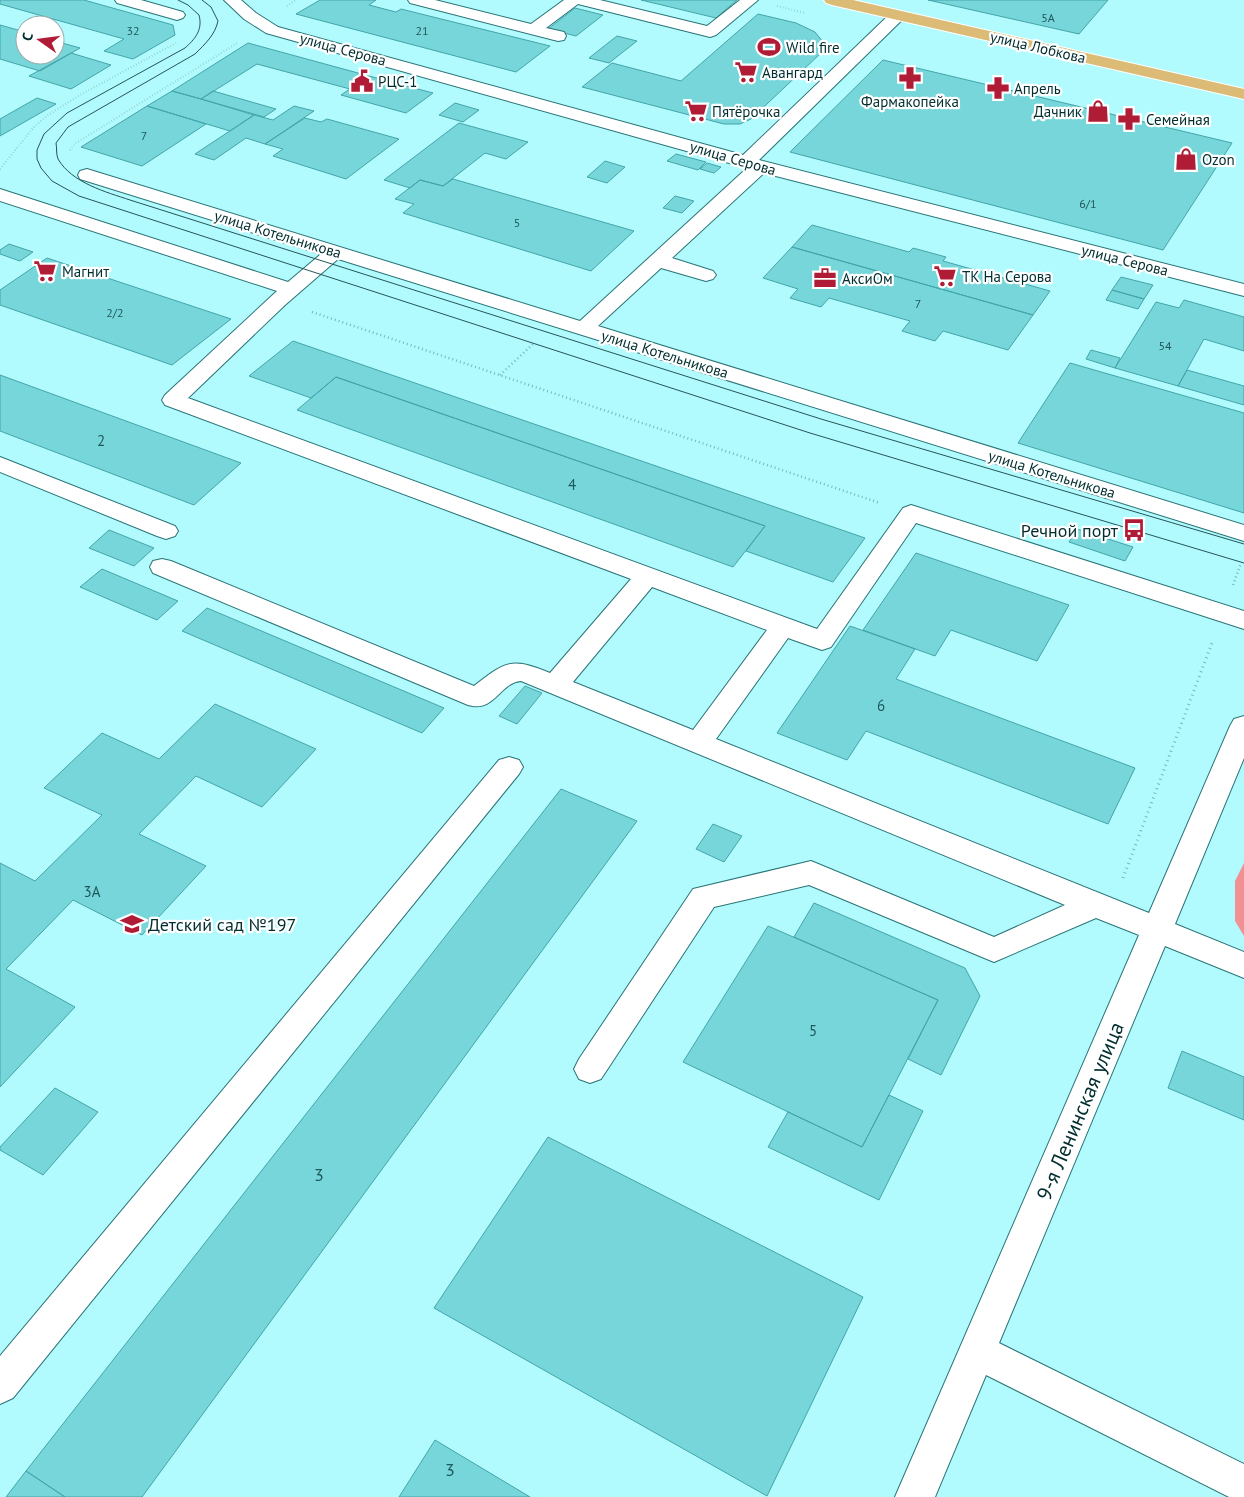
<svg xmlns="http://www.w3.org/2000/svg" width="1244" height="1497" font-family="'PT Sans',sans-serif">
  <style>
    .forest { fill: #f29193 }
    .building { fill: #77d6da; stroke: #43a5a9 }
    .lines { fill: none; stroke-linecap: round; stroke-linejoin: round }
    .minor-casing { stroke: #297477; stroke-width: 2 }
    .major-casing { stroke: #fff; stroke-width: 2 }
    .path-far2 { stroke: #78b8ba; stroke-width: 2; stroke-dasharray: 0.5 2.5; stroke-linecap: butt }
    .path-far1 { stroke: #78b8ba; stroke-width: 2.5; stroke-dasharray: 1 3; stroke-linecap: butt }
    .path { stroke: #78b8ba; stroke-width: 3; stroke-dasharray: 1 4; stroke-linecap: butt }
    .minor { fill: #fff; fill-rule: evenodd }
    .major { fill: #dcbb77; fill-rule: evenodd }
    .tram { stroke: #255658; stroke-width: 1 }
    .labels { text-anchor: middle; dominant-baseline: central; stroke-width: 4.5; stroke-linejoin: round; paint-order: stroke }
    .far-number-label { font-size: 12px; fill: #1f585a }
    .far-poi-label { font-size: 15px; fill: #022e2f; stroke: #fff; text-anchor: start }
    .far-street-label { font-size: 15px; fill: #022e2f; stroke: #fff }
    .number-label { font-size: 15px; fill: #1f585a }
    .poi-label { font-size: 18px; fill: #022e2f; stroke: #fff; text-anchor: end }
    .near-number-label { font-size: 18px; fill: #1f585a }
    .near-street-label { font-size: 21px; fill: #022e2f; stroke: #fff }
  </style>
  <rect width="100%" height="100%" fill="#b1fafd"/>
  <path class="forest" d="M1244 863V936L1235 921V881Z"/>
  <path class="building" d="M0 0H84L173 25 175 35 133 59 104 51 124 39 0 4Z
    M320 0H376L369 5 396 12 401 9 550 46 516 72 296 14Z
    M641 0H737L716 18Z
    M928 0H1108L1079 34Z
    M575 8 603 15 576 36 548 29Z
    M758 14 796 23 815 32 823 42 821 53 751 119 740 124H724L582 87 612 63 681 81Z
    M0 25 25 32V55H55V41L80 48 40 71 0 59Z
    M617 36 637 41 609 63 589 58Z
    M248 43 369 76 350 89 257 64 201 99 172 91Z
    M71 53 111 65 71 89 29 76Z
    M883 60 1098 111 1232 143 1163 250 790 152Z
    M369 76 433 93 406 113 341 95Z
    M172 91 201 99 254 115 230 131 147 106Z
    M213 91 276 109 264 117 201 99Z
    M37 98 56 104 0 136V119Z
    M455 103 479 110 463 122 439 115Z
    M147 106 206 124 142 166 81 147Z
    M294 106 314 111 265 144 246 138 214 160 195 154 254 115 273 120Z
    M305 118 321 122 327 119 399 139 346 179 273 156 283 149 265 144Z
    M459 123 528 142 506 159 485 153 443 186 420 180 410 188 384 180Z
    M676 154 706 162 698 170 667 161Z
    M605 161 625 167 607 183 587 177Z
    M707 163 721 167 714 173 700 169Z
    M453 179 634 231 591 271 403 213 414 204 395 199 420 180 443 186Z
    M675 196 694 201 682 213 663 208Z
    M812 225 909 252 913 248 946 257 943 261 1050 291 1033 315 792 247Z
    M9 244 33 252 20 261 0 254V250Z
    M792 247 1033 315 1008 350 943 331 935 341 902 331 910 321 829 298 821 307 790 298 798 289 763 278Z
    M47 258 231 319 172 365 0 305V290Z
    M1121 277 1153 285 1144 299 1112 290Z
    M1112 290 1144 299 1138 309 1106 300Z
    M1184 300 1244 317V351L1204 339 1178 386 1115 368 1156 302 1179 308Z
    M293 341 865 538 833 582 746 551 765 526 336 377 311 398 249 376Z
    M1091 350 1120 358 1115 368 1086 359Z
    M1070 363 1244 413V513L1018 443Z
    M1187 370 1244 386V405L1178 386Z
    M0 375 241 463 194 505 0 431Z
    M336 377 765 526 733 567 297 410Z
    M1077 529 1133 547 1125 561 1069 542Z
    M109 530 154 548 134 566 89 548Z
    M916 553 1069 605 1037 661 951 630 935 656 863 630Z
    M102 569 178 601 157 620 80 587Z
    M207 608 444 708 422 733 182 631Z
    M850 626 915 649 896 679 1135 768 1108 824 866 731 847 760 777 733Z
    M525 686 542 693 517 724 499 716Z
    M215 704 316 749 262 807 196 776 139 834 206 866 142 935 73 900 6 969 75 1007 0 1087V863L35 881 102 815 44 788 102 733 159 759Z
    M561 789 637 821 142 1497H65L26 1471Z
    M713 824 742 836 724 862 696 849Z
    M814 903 965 968 980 996 941 1075 908 1059 938 1000 794 937Z
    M768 926 938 1000 862 1147 683 1062Z
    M1182 1051 1244 1077V1120L1168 1088Z
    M55 1088 98 1112 43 1175 0 1150V1147Z
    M889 1095 923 1111 879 1200 768 1147 788 1112 862 1147Z
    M548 1137 863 1297 767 1496 434 1308Z
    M435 1440 530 1497H399Z
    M26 1471 65 1497H6Z"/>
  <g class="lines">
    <defs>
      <path id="minor" d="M115 0H141L183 12 185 15 183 18 177 20 117 3Z
        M224 0H241L256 13 278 27 743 155 892 12H904L906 15 904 18 759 160 1244 284V296L764 173 672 258 713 271 716 275 713 279 706 281 661 268 598 326 1244 525V541L338 259 285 305 188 398 817 629 903 508 911 505 1244 611V629L916 523 831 647 822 650 788 638 716 739 1149 913 1230 726 1234 719 1244 716V758L1175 924 1244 952V978L1165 946 999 1343 1244 1464V1497H1229L986 1375 935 1497H895L1139 935 1096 918 994 962 809 885 714 907 601 1079 590 1083 579 1079 574 1069 579 1059 693 889 811 861 994 937 1065 905 521 681C499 683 495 713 468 705L153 573 150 567 153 561 162 559 171 561 474 686C506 661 511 657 550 673L631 579 165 405 162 400 165 395 277 291 0 201V189L288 282 321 254 80 179 78 175 80 171 87 169 580 321 747 168 266 33 244 19ZM652 587 767 630 693 730 573 682Z
        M408 0H435L531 24 564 0H600L707 26 740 0H758L716 35 710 37 578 4 546 28 564 32 566 36 564 40 558 41 410 3Z
        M0 457 175 526 178 531 175 536 166 539 157 536 0 472Z
        M509 757 519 760 523 767 519 774 13 1398 0 1404V1356L499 760Z"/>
      <path id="major" d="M824 0H853L1244 89V99L832 5 826 3Z"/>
    </defs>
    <use href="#minor" class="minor-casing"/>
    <use href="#major" class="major-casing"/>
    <path class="path-far2" d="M287 6 296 0
      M777 6 805 13
      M70 150 76 143 239 42
      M0 169 34 127 48 115 80 95 176 43"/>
    <path class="path-far1" d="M312 312 880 503
      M500 375 534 343
      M1233 585 1241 563"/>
    <path class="path" d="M1123 878 1212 643"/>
    <use href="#minor" class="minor"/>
    <use href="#major" class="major"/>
    <path class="tram" d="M178 0 188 5 199 15C203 30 195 39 185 48L67 113 44 134 37 150V159L41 168 52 181 79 196 810 433 1244 563
      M202 0 211 7 218 21C215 35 205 44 195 54L68 127 56 143C57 148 56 154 58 159 72 183 106 192 130 200L821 419 1244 544"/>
  </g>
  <defs>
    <symbol id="stadium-bare" viewBox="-9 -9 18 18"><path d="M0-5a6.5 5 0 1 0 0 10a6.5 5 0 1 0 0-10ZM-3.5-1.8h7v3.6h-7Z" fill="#b01c36" stroke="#fff" stroke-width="2.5" paint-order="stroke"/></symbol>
    <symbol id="supermarket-bare" viewBox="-9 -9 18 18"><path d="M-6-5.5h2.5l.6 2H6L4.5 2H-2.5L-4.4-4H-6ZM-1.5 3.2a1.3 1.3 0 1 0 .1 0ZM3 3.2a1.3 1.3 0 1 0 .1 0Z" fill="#b01c36" stroke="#fff" stroke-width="2.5" paint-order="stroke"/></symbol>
    <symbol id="pharmacy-bare" viewBox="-9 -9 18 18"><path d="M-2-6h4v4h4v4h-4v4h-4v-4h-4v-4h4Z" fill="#b01c36" stroke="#fff" stroke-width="2.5" paint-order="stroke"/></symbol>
    <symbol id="civic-bare" viewBox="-9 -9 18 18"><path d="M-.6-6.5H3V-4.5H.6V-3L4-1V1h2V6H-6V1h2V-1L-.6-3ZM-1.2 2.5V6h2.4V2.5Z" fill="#b01c36" stroke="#fff" stroke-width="2.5" paint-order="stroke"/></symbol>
    <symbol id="shop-bare" viewBox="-9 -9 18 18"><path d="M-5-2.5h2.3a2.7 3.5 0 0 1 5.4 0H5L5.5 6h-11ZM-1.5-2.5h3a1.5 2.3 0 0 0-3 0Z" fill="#b01c36" stroke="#fff" stroke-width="2.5" paint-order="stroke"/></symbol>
    <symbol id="office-bare" viewBox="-9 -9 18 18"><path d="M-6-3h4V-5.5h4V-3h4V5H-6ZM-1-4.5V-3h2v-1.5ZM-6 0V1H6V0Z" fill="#b01c36" stroke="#fff" stroke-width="2.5" paint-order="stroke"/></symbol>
    <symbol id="bus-bare" viewBox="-9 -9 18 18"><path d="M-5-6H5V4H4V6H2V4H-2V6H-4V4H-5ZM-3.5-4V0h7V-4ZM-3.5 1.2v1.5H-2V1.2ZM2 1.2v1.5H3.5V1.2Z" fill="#b01c36" stroke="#fff" stroke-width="2.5" paint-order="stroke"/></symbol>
    <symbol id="school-bare" viewBox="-9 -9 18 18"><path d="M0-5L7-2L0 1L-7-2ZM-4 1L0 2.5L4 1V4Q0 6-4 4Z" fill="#b01c36" stroke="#fff" stroke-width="2.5" paint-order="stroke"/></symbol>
  </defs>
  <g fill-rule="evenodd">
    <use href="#stadium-bare" x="753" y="31" width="32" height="32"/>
    <use href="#supermarket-bare" x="730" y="56" width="32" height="32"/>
    <use href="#pharmacy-bare" x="894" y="62" width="32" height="32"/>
    <use href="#civic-bare" x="346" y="65" width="32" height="32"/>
    <use href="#pharmacy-bare" x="982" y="72" width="32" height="32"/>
    <use href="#supermarket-bare" x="680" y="95" width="32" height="32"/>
    <use href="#shop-bare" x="1082" y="95" width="32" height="32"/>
    <use href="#pharmacy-bare" x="1113" y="103" width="32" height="32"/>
    <use href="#shop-bare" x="1170" y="143" width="32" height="32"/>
    <use href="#supermarket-bare" x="29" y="255" width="32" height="32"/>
    <use href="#supermarket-bare" x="929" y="260" width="32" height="32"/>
    <use href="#office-bare" x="809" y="262" width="32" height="32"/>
    <use href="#bus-bare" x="1118" y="514" width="32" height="32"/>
    <use href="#school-bare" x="116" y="908" width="32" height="32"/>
  </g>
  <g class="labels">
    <g class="far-number-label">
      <text x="1048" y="17">5А</text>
      <text x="133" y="30">32</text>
      <text x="422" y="30">21</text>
      <text x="144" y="135">7</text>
      <text x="1088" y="203">6/1</text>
      <text x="517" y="222">5</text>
      <text x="918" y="303">7</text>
      <text x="115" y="312">2/2</text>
      <text x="1165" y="345">54</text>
    </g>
    <g class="far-poi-label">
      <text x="786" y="47">Wild fire</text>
      <text x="762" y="72">Авангард</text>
      <text x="378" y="81">РЦС-1</text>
      <text x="1014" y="88">Апрель</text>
      <text x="910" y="101" text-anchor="middle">Фармакопейка</text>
      <text x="712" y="111">Пятёрочка</text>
      <text x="1082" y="111" text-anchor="end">Дачник</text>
      <text x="1146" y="119">Семейная</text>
      <text x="1202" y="159">Ozon</text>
      <text x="62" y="271">Магнит</text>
      <text x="962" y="276">ТК На Серова</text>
      <text x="842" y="278">АксиОм</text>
    </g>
    <g class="far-street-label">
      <text transform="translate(1038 47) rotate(13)">улица Лобкова</text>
      <text transform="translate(343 49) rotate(15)">улица Серова</text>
      <text transform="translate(733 158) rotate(16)">улица Серова</text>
      <text transform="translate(278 234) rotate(17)">улица Котельникова</text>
      <text transform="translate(1125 260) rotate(14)">улица Серова</text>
      <text transform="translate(665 354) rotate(17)">улица Котельникова</text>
      <text transform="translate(1052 474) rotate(17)">улица Котельникова</text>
    </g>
    <g class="number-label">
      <text x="101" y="440">2</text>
      <text x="572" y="484">4</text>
      <text x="881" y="705">6</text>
      <text x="92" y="891">3А</text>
      <text x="813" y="1030">5</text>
    </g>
    <g class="poi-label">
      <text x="1118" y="530">Речной порт</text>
      <text x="148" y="924" text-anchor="start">Детский сад №197</text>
    </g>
    <g class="near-number-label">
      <text x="319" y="1174">3</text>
      <text x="450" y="1469">3</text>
    </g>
    <g class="near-street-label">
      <text transform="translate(1080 1111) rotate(-67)">9-я Ленинская улица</text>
    </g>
  </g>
  <g transform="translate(40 40) rotate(284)"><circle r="24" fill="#ffffff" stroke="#9aabac"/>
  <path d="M0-4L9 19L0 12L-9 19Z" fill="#b01c36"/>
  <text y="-8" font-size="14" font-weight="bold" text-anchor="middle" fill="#022e2f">С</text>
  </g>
</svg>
